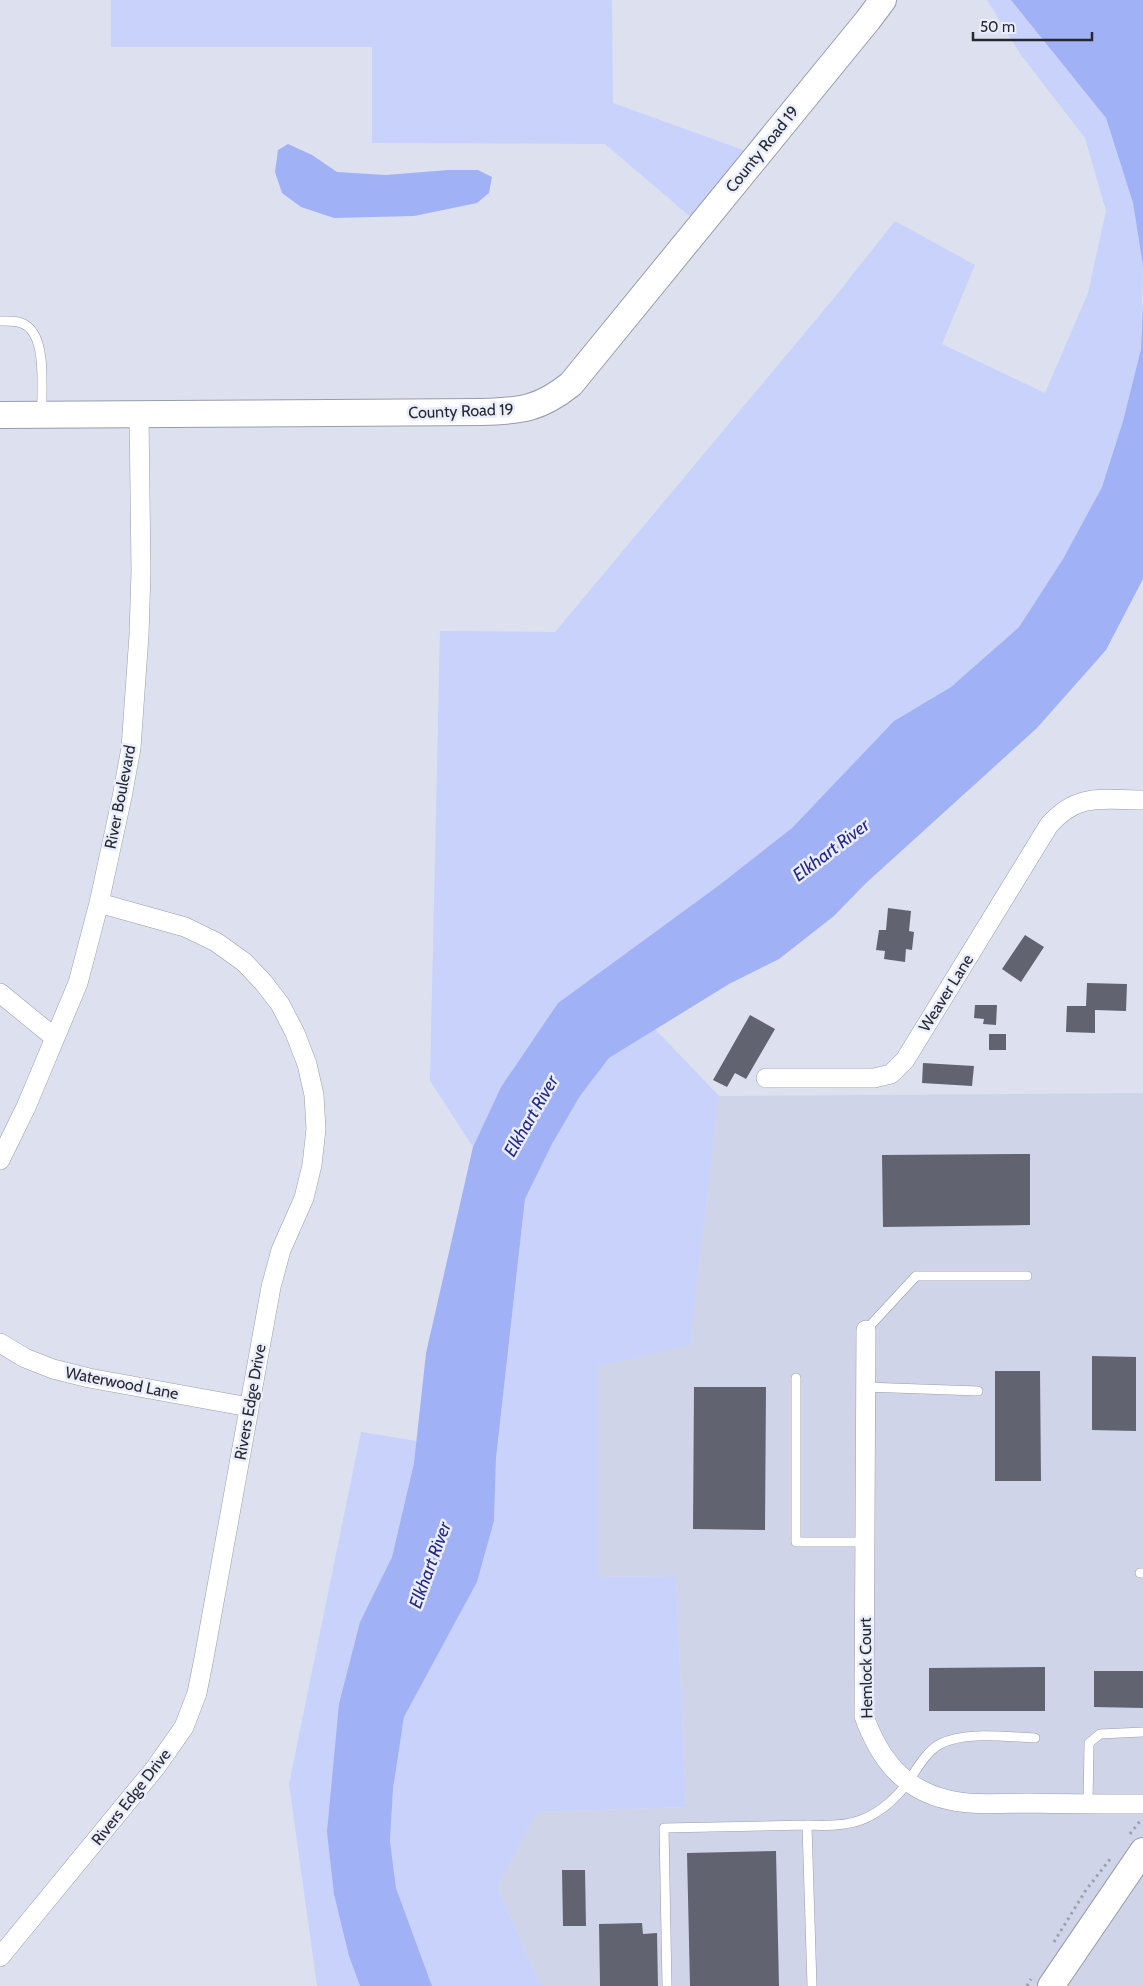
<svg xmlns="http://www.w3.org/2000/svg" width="1143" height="1986" font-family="Cabin,sans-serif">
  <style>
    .built { fill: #cfd4e9 }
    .green { fill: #c8d2fb }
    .water { fill: #a1b1f6 }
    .building { fill: #616470 }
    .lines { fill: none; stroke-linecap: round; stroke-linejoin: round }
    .lane-casing { stroke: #999daa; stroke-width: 10 }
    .street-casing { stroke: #999daa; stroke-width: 20 }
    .secondary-casing { stroke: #999daa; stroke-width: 28 }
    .path { stroke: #9ea1ac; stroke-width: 3; stroke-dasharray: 2.5 4; stroke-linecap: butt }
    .lane { stroke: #fff; stroke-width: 9 }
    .street { stroke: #fff; stroke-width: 19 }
    .secondary { stroke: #fff; stroke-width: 26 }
    .labels { text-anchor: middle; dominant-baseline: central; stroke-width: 5; stroke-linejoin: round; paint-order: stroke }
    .street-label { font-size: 16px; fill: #26282d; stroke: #eaeefc }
    .water-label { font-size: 18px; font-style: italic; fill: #252788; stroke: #eaeefc }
  </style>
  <rect width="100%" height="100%" fill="#dde1ef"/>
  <path class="built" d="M1143 1093V1986H541L497 1887 537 1812 686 1807 676 1576 597 1577V1367L690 1344 719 1096Z"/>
  <path class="green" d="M111 0H612L613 103 757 155 700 225 605 144 372 143V47H111Z
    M987 0H1011L1106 118 1133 203 1143 266 1141 349 1123 421 1102 487 1063 559 1019 627 951 687 894 721 792 828 718 886 558 1003 501 1087 473 1147 430 1081 440 631 555 632 834 298 895 221 975 265 942 344 1045 393 1088 293 1106 211 1085 138 1021 55Z
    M655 1029 719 1096 690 1345 597 1367V1577L676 1576 686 1807 537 1812 497 1887 541 1986H432L396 1888 390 1841 393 1789 404 1717 477 1582 494 1521 496 1458 525 1199 552 1144 580 1096 609 1058Z
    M361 1432 417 1441 414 1463 392 1557 360 1622 349 1956 360 1986H317L289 1784Z"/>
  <path class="water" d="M1011 0H1143V266L1133 203 1106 118Z
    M288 144 312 155 337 172 386 175 448 170H478L492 177 489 193 477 203 414 216 334 218 301 207 282 193 275 172 278 150Z
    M1143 302V579L1106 650 1037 728 865 884 834 916 779 959 729 984 609 1058 580 1096 552 1144 525 1199 496 1458 494 1521 477 1582 404 1717 393 1789 390 1841 396 1888 432 1986H360L349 1956 334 1894 327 1832 339 1704 360 1622 392 1557 414 1463 426 1353 473 1147 501 1087 558 1003 718 886 792 828 894 721 951 687 1019 627 1063 559 1102 487 1123 421 1141 349Z"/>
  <path class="building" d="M888 908 911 911 909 931 914 932 912 950 906 949 905 962 884 959 885 951 876 950 879 930H886Z
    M1025 935 1044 947 1021 982 1002 969Z
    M1087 983 1127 984 1126 1011 1095 1010V1033L1066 1032 1067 1006H1086Z
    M975 1005H997L996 1025 983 1024 984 1019 974 1018Z
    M750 1015 775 1029 746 1079 735 1073 727 1087 713 1080Z
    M989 1034H1006V1050H989Z
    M923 1063 974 1066 972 1086 922 1083Z
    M1030 1154V1225L883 1227 882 1155Z
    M1092 1356 1136 1357V1431L1092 1430Z
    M995 1371H1040L1041 1481H995Z
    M694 1387H766L765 1530 693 1529Z
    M1045 1667V1711H929V1668Z
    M1094 1671H1143V1708L1094 1707Z
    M776 1851 779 1986H690L687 1853Z
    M562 1870H585L586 1926H563Z
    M642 1923 643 1934 657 1933 658 1986H600L599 1924Z"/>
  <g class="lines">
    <defs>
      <path id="lane" d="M0 321C9 321 19 320 27 326 47 341 41 388 42 412
        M866 1330 916 1276H1027
        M796 1378V1542H865
        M865 1387 978 1391
        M1140 1573H1143
        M1088 1804 1089 1743 1100 1734 1143 1732
        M667 1986 664 1828 807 1825
        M812 1986 807 1825C824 1826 845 1826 861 1820 880 1813 899 1796 910 1779 918 1767 927 1751 940 1744 965 1731 1006 1737 1035 1738"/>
      <path id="street" d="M0 993 55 1038
        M766 1078H874L891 1074 905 1060 1049 825C1078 792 1103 800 1143 800
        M0 1160 26 1107 78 983 99 903 122 797 131 748 139 635 141 571 139 414
        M866 1330 864 1716C879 1758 903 1790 949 1800 974 1806 1003 1803 1029 1803 1067 1804 1105 1804 1143 1804
        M0 1343 25 1358 53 1369 89 1378 249 1407
        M0 1957 156 1767 184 1727 197 1693 204 1658 271 1287 281 1250 304 1198 312 1165 316 1129 314 1095 307 1064 295 1033 280 1004 263 982 244 962 216 942 185 927 99 903"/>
      <path id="secondary" d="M0 415 482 412C521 411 540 409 571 384L868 20 883 0
        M1051 1986 1143 1851"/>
    </defs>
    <use href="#lane" class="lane-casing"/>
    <use href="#street" class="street-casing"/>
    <use href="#secondary" class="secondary-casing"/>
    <path class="path" d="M1130 1834 1140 1821
      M1054 1942 1086 1890 1111 1858
      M1027 1986 1031 1979"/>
    <use href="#lane" class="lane"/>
    <use href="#street" class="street"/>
    <use href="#secondary" class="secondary"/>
  </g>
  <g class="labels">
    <g class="street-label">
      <text transform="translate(762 149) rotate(-51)">County Road 19</text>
      <text transform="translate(461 411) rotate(-2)">County Road 19</text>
      <text transform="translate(120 797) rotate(-79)">River Boulevard</text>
      <text transform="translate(946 993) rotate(-58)">Weaver Lane</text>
      <text transform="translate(122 1383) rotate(11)">Waterwood Lane</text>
      <text transform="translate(250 1402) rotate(-80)">Rivers Edge Drive</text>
      <text transform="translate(866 1668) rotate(-91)">Hemlock Court</text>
      <text transform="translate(131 1797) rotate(-52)">Rivers Edge Drive</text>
    </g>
    <g class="water-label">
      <text transform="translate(831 850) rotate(-37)">Elkhart River</text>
      <text transform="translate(531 1116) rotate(-60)">Elkhart River</text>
      <text transform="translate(430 1565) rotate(-70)">Elkhart River</text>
    </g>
  </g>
  <path d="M973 32v8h119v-8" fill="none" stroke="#26282d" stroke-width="2.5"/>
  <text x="980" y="32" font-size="15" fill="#26282d" stroke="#eaeefc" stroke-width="4" paint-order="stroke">50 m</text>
</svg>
